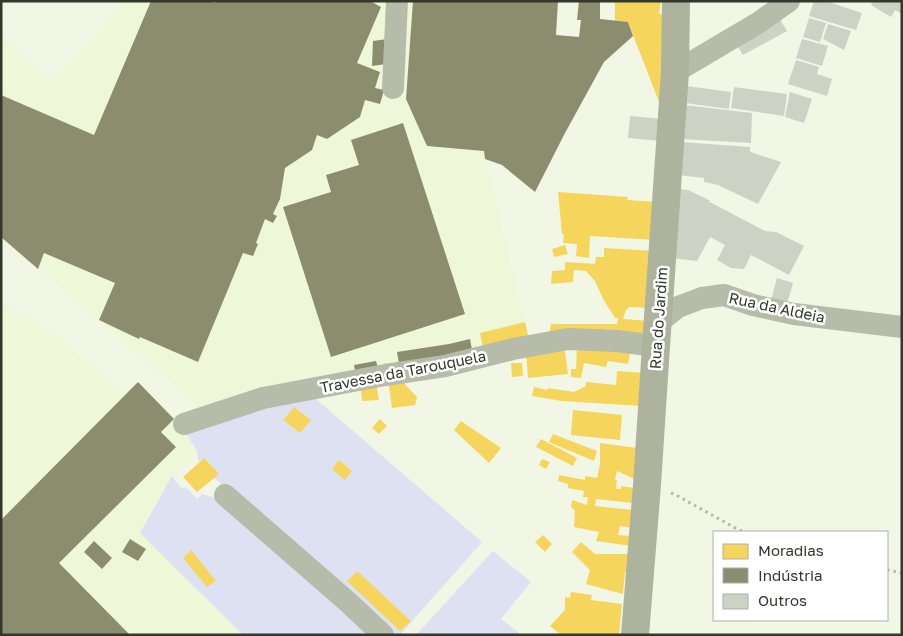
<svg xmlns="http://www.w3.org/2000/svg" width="903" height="636" font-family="'Golos Text',sans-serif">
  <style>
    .built { fill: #eff7d9 }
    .green { fill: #dde1f1 }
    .homes { fill: #f6d55c }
    .industry { fill: #8c8c6e }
    .building { fill: #ced2c5 }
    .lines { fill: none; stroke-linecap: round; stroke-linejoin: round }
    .path { stroke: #b4b8a9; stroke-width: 3; stroke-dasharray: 2.5 4; stroke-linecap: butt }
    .minor { stroke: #b6bca9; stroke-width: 22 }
    .major { stroke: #adb39c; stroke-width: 28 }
    .labels { text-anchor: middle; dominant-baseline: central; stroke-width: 5; stroke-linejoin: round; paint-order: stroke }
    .street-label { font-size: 15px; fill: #34372b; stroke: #fff }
  </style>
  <rect width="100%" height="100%" fill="#f2f7e5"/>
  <path class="built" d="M125 1H496L484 153 529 340 200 412 195 403 1 237V35L47 81 69 65 99 35Z
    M1 303 46 328 125 393 138 382 184 430 197 451 173 474 140 533 243 635H1Z"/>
  <path class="green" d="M309 393 482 542 400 635H392L214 478 219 474 204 458 198 462 197 451 184 430Z
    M172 476 182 489 186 487 197 499 202 494 225 501 376 635H243L140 533Z
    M493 551 531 582 501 619 519 633 517 635H416Z"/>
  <path class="homes" d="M615 1H661L659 14 667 13 661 107 628 22 615 21Z
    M558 192 628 197 627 200 658 202 656 240 590 236 589 258 576 256 577 244 563 243 564 234H562Z
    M565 245 568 254 554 257 552 249Z
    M604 248 655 251 651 308 629 307 626 310 623 319 650 321 648 340 548 339 551 324H617L618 318H615L603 299 595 281 586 271 574 270 573 282 551 284 552 271 565 270V262L595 264 596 257H604Z
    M525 322 529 340 484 352 480 333Z
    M577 343 631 348 628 364 608 361 606 367 584 363 581 378 571 377V369H576Z
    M564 345 568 374 528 378 526 351Z
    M511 363H522L523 376 512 377Z
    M617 371 644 373 642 406 562 401 532 396 534 387 547 390 548 388 574 392 586 386V382L616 385Z
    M399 378 417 397 415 405 392 408 388 380Z
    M376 382 379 400 362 401 361 390Z
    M294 407 311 420 300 433 283 420Z
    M573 410 622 415 620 440 571 435Z
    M380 419 387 426 379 434 372 428Z
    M461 421 501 448 489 463 454 430Z
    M553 434 597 451 594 461 549 442Z
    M541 439 577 458 573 466 536 447Z
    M600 443 637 448 634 479 617 471 615 480H617L616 489H621V486L634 488V503L596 499 595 506 633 510V528L620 526 618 535 632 536 631 546 596 541 599 532 574 527 575 511 571 507 572 500 587 505 588 497H583L584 491 568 488V484L558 481 559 475 585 480V476L597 478 600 464Z
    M204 458 219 474 197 492 183 477Z
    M542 459 550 462 546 469 539 465Z
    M339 460 352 471 345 480 332 469Z
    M543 535 552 544 545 552 535 542Z
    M581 542 595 554H630L629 572H625L623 594 586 584 590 570 572 552Z
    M191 550 216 581 207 587 183 558Z
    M357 571 411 621 400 631 347 581Z
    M571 592 592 595 591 600 622 604 619 635H561L550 626 565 610V597L570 598Z"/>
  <path class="industry" d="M151 1H210L215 3 216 1H370L381 7 357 63 380 72 375 88 384 90 380 104 365 100 360 117 327 139 317 135 312 150 285 168 280 199 273 214 277 216 273 223 265 219 256 243 258 244 253 256 243 253 198 362 140 337 139 339 99 320 115 283 44 253 38 269 1 237V95L94 135Z
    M413 1H558L556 35 579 37 581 20H577L579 1H600V19L628 22 633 36 604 62 565 133 535 192 502 165 485 159 484 151 427 146 406 99Z
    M387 39V64L372 66 373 41Z
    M403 123 465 314 331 357 283 207 331 192 326 175 359 165 351 140Z
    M470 339 473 355 400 369 397 352 449 344Z
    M376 361 379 372 356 376 354 365Z
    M138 382 174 419 161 432 176 447 59 563 130 635H1V520Z
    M130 539 146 549 138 561 122 552Z
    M94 541 112 558 102 569 84 552Z"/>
  <path class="building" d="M814 1H826L862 13 856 30 809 16Z
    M873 1H902V14L895 10 891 17 871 5Z
    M778 16 787 31 743 55 734 40Z
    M809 18 826 23 820 42 803 37Z
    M828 24 851 31 844 50 823 39Z
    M802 39 828 46 822 66 796 58Z
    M796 60 819 67 817 74 832 79 827 96 788 84Z
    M687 86 731 92 729 109 685 103Z
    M734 87 787 94 784 116 731 108Z
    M790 92 812 99 804 123 785 117Z
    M684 105 752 113 751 143 681 139Z
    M630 116 663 119 661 141 628 138Z
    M681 142 750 147V152L781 162 758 204 718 185 704 182V178L678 175Z
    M679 189 688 190 711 201H708L765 231 776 232 804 246 789 275 751 255 744 269 731 268 717 260 725 245 710 237 697 261 671 258Z
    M777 278 793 283 787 304 771 300Z"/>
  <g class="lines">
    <path class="path" d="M671 493 676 495 739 530 745 532
      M887 570 902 573"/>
    <path class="minor" d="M675 72 758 23 789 1
      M393 88 397 1
      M658 323 678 307 702 298 724 295 753 305 794 314 902 327
      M184 424 263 398 385 375 445 366 513 349 568 339 617 341 656 346
      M225 495 349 603 383 635"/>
    <path class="major" d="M635 635 647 485 656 346 675 72 676 1"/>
  </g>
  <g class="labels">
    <g class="street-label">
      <text transform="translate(777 307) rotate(12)">Rua da Aldeia</text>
      <text transform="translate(658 318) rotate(-86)">Rua do Jardim</text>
      <text transform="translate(403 371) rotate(-11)">Travessa da Tarouquela</text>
    </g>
  </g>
  <rect width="903" height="636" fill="none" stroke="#34372b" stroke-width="5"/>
  <rect x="713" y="531" width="175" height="90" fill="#ffffff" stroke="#aeafaa"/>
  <rect x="723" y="544" width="25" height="15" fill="#f6d55c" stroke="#aeafaa"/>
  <text x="758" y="556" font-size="15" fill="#34372b">Moradias</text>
  <rect x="723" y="568" width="25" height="15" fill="#8c8c6e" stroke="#aeafaa"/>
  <text x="758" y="581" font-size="15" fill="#34372b">Indústria</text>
  <rect x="723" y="594" width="25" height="15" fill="#ced2c5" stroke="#aeafaa"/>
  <text x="758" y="606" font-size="15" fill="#34372b">Outros</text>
</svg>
